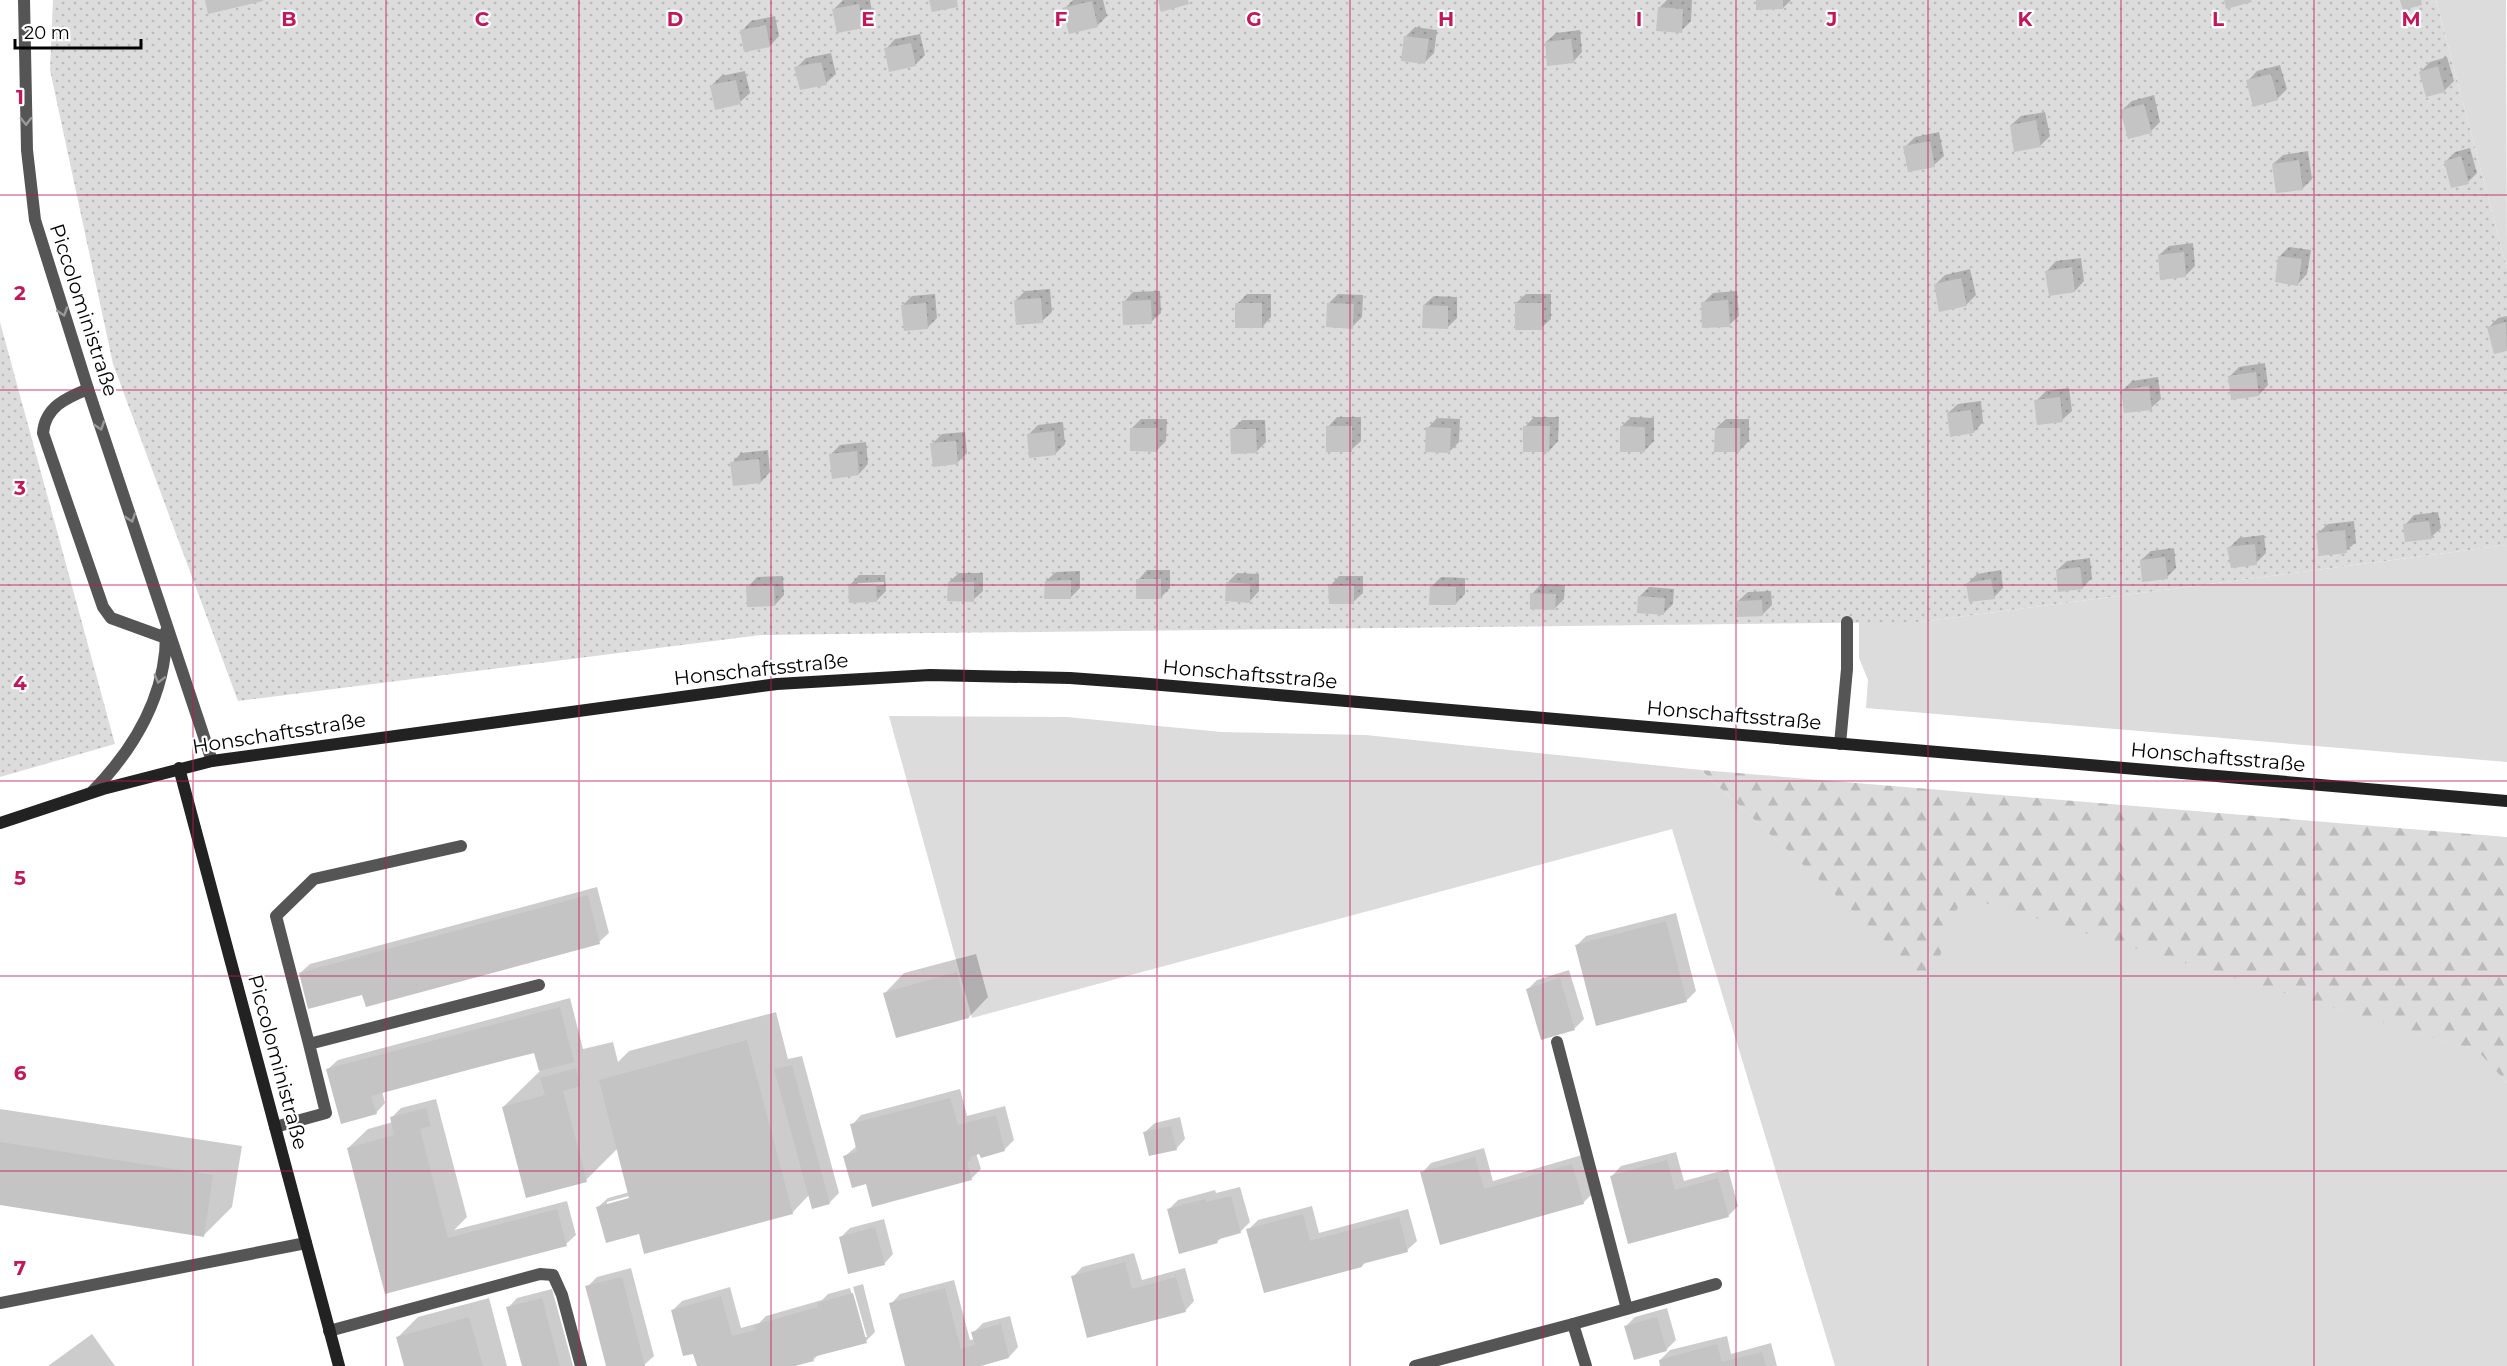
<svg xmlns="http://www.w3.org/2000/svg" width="2507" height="1366" font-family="Montserrat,sans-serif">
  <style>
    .green { fill: #dcdcdc }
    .forest { fill: url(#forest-firs) }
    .garden { fill: url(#garden-dots) }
    .shadow { fill: #0003; fill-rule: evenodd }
    .building { fill: #c4c4c4 }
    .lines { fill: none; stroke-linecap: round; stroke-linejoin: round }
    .lane { stroke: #555; stroke-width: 12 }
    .street { stroke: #555; stroke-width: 12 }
    .secondary { stroke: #222; stroke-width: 12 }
    .oneway { stroke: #999 }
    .grid { fill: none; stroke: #c2185b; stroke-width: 1.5; stroke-opacity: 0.55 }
    .labels { text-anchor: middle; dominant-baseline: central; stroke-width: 4.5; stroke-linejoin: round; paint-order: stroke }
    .street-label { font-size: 20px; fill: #000; stroke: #fff }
    .grid-label { font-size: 20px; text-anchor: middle; font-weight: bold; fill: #c2185b; stroke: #fff; stroke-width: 4.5; stroke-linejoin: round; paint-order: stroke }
  </style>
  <defs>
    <pattern id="forest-firs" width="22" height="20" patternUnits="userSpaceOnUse" patternTransform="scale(1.5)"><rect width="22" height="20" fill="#dcdcdc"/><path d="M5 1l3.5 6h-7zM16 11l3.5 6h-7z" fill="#bbb"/></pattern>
    <pattern id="garden-dots" width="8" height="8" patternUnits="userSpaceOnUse" patternTransform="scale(1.5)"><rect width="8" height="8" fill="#dcdcdc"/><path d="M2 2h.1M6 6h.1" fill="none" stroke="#bbb" stroke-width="1.8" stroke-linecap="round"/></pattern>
  </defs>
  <rect width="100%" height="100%" fill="#fff"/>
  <path class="green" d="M2436 0H2506L2507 269Z
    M2507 545V762L1866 708 1868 680 1859 658V622H1920Z
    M889 716 1067 717 1221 732 1366 735 1701 770 1930 982 1961 895 2479 1051 2507 1083V1366H1835L1672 829 972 1018Z"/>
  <path class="forest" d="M1701 770 2507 837V1083L2478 1051 1962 896 1930 983Z"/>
  <path class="garden" d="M53 0H2436L2507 269V545L1920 622 761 635 238 701 113 364 50 70Z
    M0 322 115 744 0 777Z"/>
  <path class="shadow" d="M843 0H870L873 17 864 27 833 10Z
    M1073 0H1103L1107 16 1098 25 1064 9Z
    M1667 0H1692L1691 21 1681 31 1659 8Z
    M1757 0H1791L1783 8Z
    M775 16 779 36 770 46 742 31 751 21Z
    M1415 27 1437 30 1434 53 1425 62 1406 36Z
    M1580 30 1582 52 1573 62 1546 42 1556 33Z
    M920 34 925 55 915 65 886 49 895 39Z
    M831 53 836 74 826 83 796 68 806 58Z
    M2447 57 2454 81 2444 91 2420 72 2430 62Z
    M2280 65 2287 89 2277 99 2248 81 2257 71Z
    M745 71 750 93 740 102 711 86 721 76Z
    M2154 95 2160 122 2151 131 2122 110 2132 101Z
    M2045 112 2050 136 2040 146 2011 125 2021 116Z
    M1939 132 1944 156 1934 165 1905 147 1915 137Z
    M2470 148 2477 173 2468 182 2445 162 2455 152Z
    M2308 151 2312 179 2302 189 2273 164 2283 155Z
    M2193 243 2195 266 2185 276 2159 255 2169 246Z
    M2289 247 2311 250 2307 274 2298 284 2279 257Z
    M2081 258 2084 281 2075 291 2047 271 2056 261Z
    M1970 269 1976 295 1966 305 1935 285 1945 275Z
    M1050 289 1052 312 1042 321 1016 300 1025 291Z
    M1160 291 1161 313 1151 322 1124 302 1133 292Z
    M1737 291 1739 316 1729 325 1703 303 1713 293Z
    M935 294 937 318 928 327 902 306 912 296Z
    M1247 294H1271V317L1262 327 1237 304Z
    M1338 294 1363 295 1362 317 1352 327 1328 304Z
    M1526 294H1551V319L1541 328 1516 303Z
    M1434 296 1457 297V318L1447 328 1424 305Z
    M2507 316V350L2495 352 2489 327 2498 318Z
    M2265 363 2268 385 2259 395 2229 377 2239 367Z
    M2158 377 2161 399 2151 408 2123 390 2132 381Z
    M2069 388 2072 411 2062 420 2036 401 2046 391Z
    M1981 401 1983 422 1974 432 1948 413 1958 404Z
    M1337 417H1361V441L1351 450 1328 427Z
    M1534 417H1559L1558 441 1549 451 1525 427Z
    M1631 417 1654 418V441L1644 451 1621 427Z
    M1437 418 1460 419 1459 442 1449 452 1428 428Z
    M1141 419H1167L1166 441 1157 450 1131 429Z
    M1726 419H1749V441L1739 451 1716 428Z
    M1242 420H1265L1266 442 1256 452 1232 430Z
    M1063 422 1065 444 1055 454 1029 434 1038 425Z
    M965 432 967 453 957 463 932 444 942 434Z
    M866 442 868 464 859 474 830 455 840 445Z
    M768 450 770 472 761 482 732 463 741 453Z
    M2438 512 2441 528 2431 537 2405 525 2414 515Z
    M2354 521 2356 542 2346 551 2318 533 2328 524Z
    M2264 535 2266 553 2256 563 2229 548 2239 538Z
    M2174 548 2176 568 2167 577 2141 560 2151 551Z
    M2090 558 2092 578 2083 587 2060 591 2057 570 2067 561Z
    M1147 570H1170V588L1160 598 1138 580Z
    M2001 570 2003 588 1994 597 1968 583 1977 574Z
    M1080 571V588L1070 598 1046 581 1056 572Z
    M959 573H983V591L973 600 949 582Z
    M1237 573 1259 574V591L1250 601 1227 583Z
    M859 575H885L886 591 876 601 850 585ZM884 582V585L858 586V583Z
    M783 576 784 595 775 605 748 587 757 577Z
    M1339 576H1363V593L1353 602 1330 586Z
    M1441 577 1465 578V594L1455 604 1432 586Z
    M1541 584 1565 585 1564 599 1554 609 1532 594Z
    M1649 587 1674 589 1673 604 1663 614 1639 597Z
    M1771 591 1772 605 1762 615 1738 601 1748 592Z
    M597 887 609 933 599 942 363 993 300 973 310 964Z
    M1676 913 1696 991 1686 1001 1577 945 1586 936Z
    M976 954 988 997 969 1017 885 993 904 973Z
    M1569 970 1584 1019 1574 1029 1528 989 1537 980Z
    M570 998 583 1049 613 1042 618 1062 629 1051 776 1012 788 1059 802 1056 839 1193 829 1203 809 1195 792 1213 640 1232 598 1207 608 1198 630 1192 618 1148 586 1180 503 1107 540 1071 535 1051 382 1091 385 1103 376 1113 328 1069 338 1060ZM636 1194 637 1197 607 1205V1202Z
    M960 1089 967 1116 1005 1106 1014 1140 1004 1150 976 1153 981 1169 971 1179 867 1182 845 1156 857 1146 852 1125 861 1115Z
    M436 1099 467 1217 454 1230 567 1201 576 1235 566 1244 386 1292 348 1148 368 1129 393 1122 391 1118 401 1108Z
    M0 1109 242 1146 232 1207 203 1236 0 1204Z
    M1180 1117 1185 1139 1176 1149 1145 1132 1155 1123Z
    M1484 1148 1493 1181 1582 1155 1593 1193 1583 1203 1441 1243 1422 1173 1431 1163Z
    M1676 1152 1684 1181 1728 1169 1738 1206 1728 1216 1612 1176 1621 1166Z
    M1240 1187 1250 1222 1240 1232 1222 1237 1217 1242 1169 1209 1178 1200 1215 1190 1216 1193Z
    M1312 1206 1319 1233 1408 1209 1417 1241 1407 1250 1366 1262 1362 1266 1248 1230 1258 1220Z
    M884 1219 893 1254 884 1264 841 1237 850 1228Z
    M1134 1253 1142 1280 1185 1268 1194 1301 1185 1311 1073 1277 1082 1267Z
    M631 1268 654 1356 643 1366H608L587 1287 597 1277Z
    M954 1280 970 1340 975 1339 973 1333 983 1323 1010 1316 1018 1347 1009 1357 975 1366H907L891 1304 900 1294Z
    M863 1284 875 1332 866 1341 820 1353 814 1359 790 1366H698L694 1352 672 1311 682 1301 730 1287 741 1328 759 1323 766 1316 822 1300 828 1294 850 1288 863 1337H867L853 1287Z
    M552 1289 573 1366H523L508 1308 517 1298Z
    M489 1298 507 1366H406L398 1337 418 1317Z
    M1667 1308 1676 1340 1666 1350 1626 1326 1635 1317Z
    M92 1334 115 1366H48Z
    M1727 1336 1731 1354 1771 1343 1777 1366H1662L1660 1360 1670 1350Z"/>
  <path class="building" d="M205 0H263V1L208 14Z
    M929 0H957L958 7 932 12Z
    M1158 0H1188L1189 4 1161 12Z
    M1756 0H1783V9L1756 10Z
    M2224 0H2251L2252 2 2226 9Z
    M2400 0H2421L2422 5 2403 10Z
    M1092 1 1098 27 1069 34 1062 8Z
    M859 4 864 28 837 33 832 9Z
    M1658 7 1683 9 1682 33 1656 31Z
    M766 25 770 47 744 52 740 30Z
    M1404 36 1429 39 1425 64 1401 61Z
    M1571 39 1574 63 1547 66 1545 42Z
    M911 43 916 66 889 72 884 48Z
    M821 62 827 85 800 90 794 67Z
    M2438 66 2445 92 2426 97 2419 72Z
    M2271 74 2278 100 2253 107 2246 80Z
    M736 80 741 104 715 110 710 85Z
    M2144 104 2152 133 2128 139 2120 110Z
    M2036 120 2041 147 2014 152 2010 125Z
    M1930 141 1935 167 1908 172 1903 146Z
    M2461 156 2469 184 2451 188 2444 161Z
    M2299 160 2303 190 2276 193 2272 164Z
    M2184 252 2186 277 2160 280 2158 255Z
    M2278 256 2302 259 2298 286 2275 282Z
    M2072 267 2075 292 2049 296 2045 271Z
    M1961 278 1967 306 1939 312 1934 284Z
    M1041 298 1043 323 1016 325 1014 300Z
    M1151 300 1152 324 1123 325 1122 301Z
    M1728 300 1730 327 1702 328 1701 302Z
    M926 303 928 329 904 331 901 305Z
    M1235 303H1262V328H1235Z
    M1327 303 1354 304 1353 329 1326 327Z
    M1515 303H1542V330H1515Z
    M1423 305 1448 306V329L1422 328Z
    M2506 322 2507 351 2494 354 2487 327Z
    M2256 372 2259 396 2231 400 2228 376Z
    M2149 386 2152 410 2124 413 2121 390Z
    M2060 397 2063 422 2037 425 2034 400Z
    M1971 410 1974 433 1950 437 1947 413Z
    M1326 426H1352V452H1326Z
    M1523 426H1550L1549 452H1523Z
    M1620 426 1645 427V452H1620Z
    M1426 427 1451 428 1450 453 1425 452Z
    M1130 428H1158L1157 452 1130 451Z
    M1715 428H1740V452H1714Z
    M1230 429H1256L1257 453 1231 454Z
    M1054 431 1056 455 1029 458 1027 434Z
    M956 441 958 464 933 467 930 443Z
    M857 451 859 475 832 479 829 454Z
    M759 459 761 483 733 486 730 462Z
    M2429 521 2432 539 2405 542 2403 524Z
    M2345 530 2347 553 2319 556 2316 533Z
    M2255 544 2257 565 2231 568 2227 547Z
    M2165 557 2168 579 2142 582 2140 560Z
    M2080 567 2083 589 2058 592 2056 570Z
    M1136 579H1161V599H1136Z
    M1991 579 1995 599 1969 602 1966 583Z
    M1071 580V599H1044L1045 581Z
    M948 582H974V602L947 601Z
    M1226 582 1250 584V603L1225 601Z
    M848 584H876L877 602 849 603Z
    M774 585 775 606 747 607 746 586Z
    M1328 585H1354V604H1329Z
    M1430 586 1456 587V605H1429Z
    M1530 593 1556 594 1555 610 1530 609Z
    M1638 596 1665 598 1664 615 1637 613Z
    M1762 600 1763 616 1737 617V601Z
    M588 895 600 944 366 1007 362 995 308 1009 299 973Z
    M1666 921 1687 1002 1596 1026 1575 945Z
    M957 972 969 1018 896 1038 883 993Z
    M1560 978 1575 1030 1541 1040 1526 989Z
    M560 1007 574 1062 539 1071 534 1053 479 1067 371 1096 377 1114 341 1124 326 1069Z
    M747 1040 793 1214 644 1254 639 1234 606 1243 596 1207 629 1198 599 1080Z
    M792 1065 830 1204 812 1209 774 1069Z
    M576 1068 580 1086 563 1091 587 1182 526 1198 502 1107 545 1095 540 1078Z
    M950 1098 958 1125 996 1115 1005 1151 981 1158 979 1154 970 1157 971 1161 967 1162 972 1180 872 1207 866 1184 852 1188 843 1156 857 1152 850 1124Z
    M426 1108 431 1126 420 1129 448 1238 557 1209 567 1246 385 1294 347 1148 394 1135 390 1117Z
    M1171 1126 1177 1150 1149 1156 1143 1132Z
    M0 1142 213 1175 204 1237 0 1205Z
    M1475 1157 1484 1189 1572 1164 1584 1204 1440 1245 1420 1172Z
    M1667 1160 1675 1190 1718 1178 1729 1217 1628 1244 1610 1176Z
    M1231 1196 1241 1233 1216 1240 1218 1243 1179 1254 1167 1209 1205 1199 1206 1202Z
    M1303 1214 1310 1241 1399 1217 1408 1252 1362 1264V1267L1264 1293 1246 1229Z
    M875 1227 885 1265 848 1274 839 1237Z
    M1125 1262 1132 1289 1176 1277 1186 1312 1087 1338 1071 1276Z
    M622 1277 636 1331 645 1366H606L590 1304 585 1286Z
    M945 1288 961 1349 975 1345 971 1332 1001 1324 1009 1358 981 1366H905L889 1303Z
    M853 1293 867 1343 813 1357 814 1361 795 1366H697L693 1354 683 1356 671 1310 721 1296 732 1336 756 1330 754 1325 818 1307 817 1303Z
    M542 1298 560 1366H522L506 1307Z
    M469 1317 483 1366H404L396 1337Z
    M1657 1317 1667 1351 1634 1360 1624 1326Z
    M1717 1344 1722 1362 1762 1352 1766 1366H1660L1659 1360Z"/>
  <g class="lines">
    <path class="lane" d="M88 389C66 398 45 407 43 433L103 607 111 618 166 638
      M1840 744 1847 669V622
      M1557 1042 1627 1309
      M309 1044 276 916 314 879 461 846
      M275 1127 326 1113 309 1044 539 985
      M1573 1324 1716 1284
      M329 1331 540 1274 553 1275 562 1295 581 1366"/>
    <path class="street" d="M24 0 27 150 35 220 88 389 212 761
      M92 792C134 749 167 694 166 631
      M0 1303 306 1243
      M1415 1366 1573 1324 1586 1366"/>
    <path class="secondary" d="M179 768 339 1366
      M0 823 103 789 212 761 777 684 930 675 1070 678 1138 683 2507 801"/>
  </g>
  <defs><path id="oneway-chevron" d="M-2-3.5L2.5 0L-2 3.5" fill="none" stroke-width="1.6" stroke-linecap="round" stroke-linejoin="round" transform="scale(1.5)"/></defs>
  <g class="oneway">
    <use href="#oneway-chevron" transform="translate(26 121) rotate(89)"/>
    <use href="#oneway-chevron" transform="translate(63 312) rotate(72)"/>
    <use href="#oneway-chevron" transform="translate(100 426) rotate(72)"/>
    <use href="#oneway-chevron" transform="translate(131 518) rotate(71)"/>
    <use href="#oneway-chevron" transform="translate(159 679) rotate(104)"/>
  </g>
  <path class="grid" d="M193 0V1366M386 0V1366M579 0V1366M771 0V1366M964 0V1366M1157 0V1366M1350 0V1366M1543 0V1366M1736 0V1366M1928 0V1366M2121 0V1366M2314 0V1366M0 195H2507M0 390H2507M0 585H2507M0 781H2507M0 976H2507M0 1171H2507"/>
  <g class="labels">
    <g class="street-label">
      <text transform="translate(84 310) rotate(72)">Piccoloministraße</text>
      <text transform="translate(761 669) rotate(-6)">Honschaftsstraße</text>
      <text transform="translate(1250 674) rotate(5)">Honschaftsstraße</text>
      <text transform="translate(1734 715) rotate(5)">Honschaftsstraße</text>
      <text transform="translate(279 733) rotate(-9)">Honschaftsstraße</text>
      <text transform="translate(2218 757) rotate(5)">Honschaftsstraße</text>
      <text transform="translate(278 1062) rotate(75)">Piccoloministraße</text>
    </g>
  </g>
  <g class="grid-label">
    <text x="289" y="26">B</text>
    <text x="482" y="26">C</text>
    <text x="675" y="26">D</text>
    <text x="868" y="26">E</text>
    <text x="1061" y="26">F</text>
    <text x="1254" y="26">G</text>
    <text x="1446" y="26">H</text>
    <text x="1639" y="26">I</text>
    <text x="1832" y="26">J</text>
    <text x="2025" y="26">K</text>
    <text x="2218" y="26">L</text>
    <text x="2411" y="26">M</text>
    <text x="20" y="104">1</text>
    <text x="20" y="300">2</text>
    <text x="20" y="495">3</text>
    <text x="20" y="690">4</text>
    <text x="20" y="885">5</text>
    <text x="20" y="1080">6</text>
    <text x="20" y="1275">7</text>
  </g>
  <path d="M15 39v9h126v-9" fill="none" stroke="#000000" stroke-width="3"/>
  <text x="24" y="39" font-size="18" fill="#000000" stroke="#ffffff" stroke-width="4.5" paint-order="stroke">20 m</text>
</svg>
